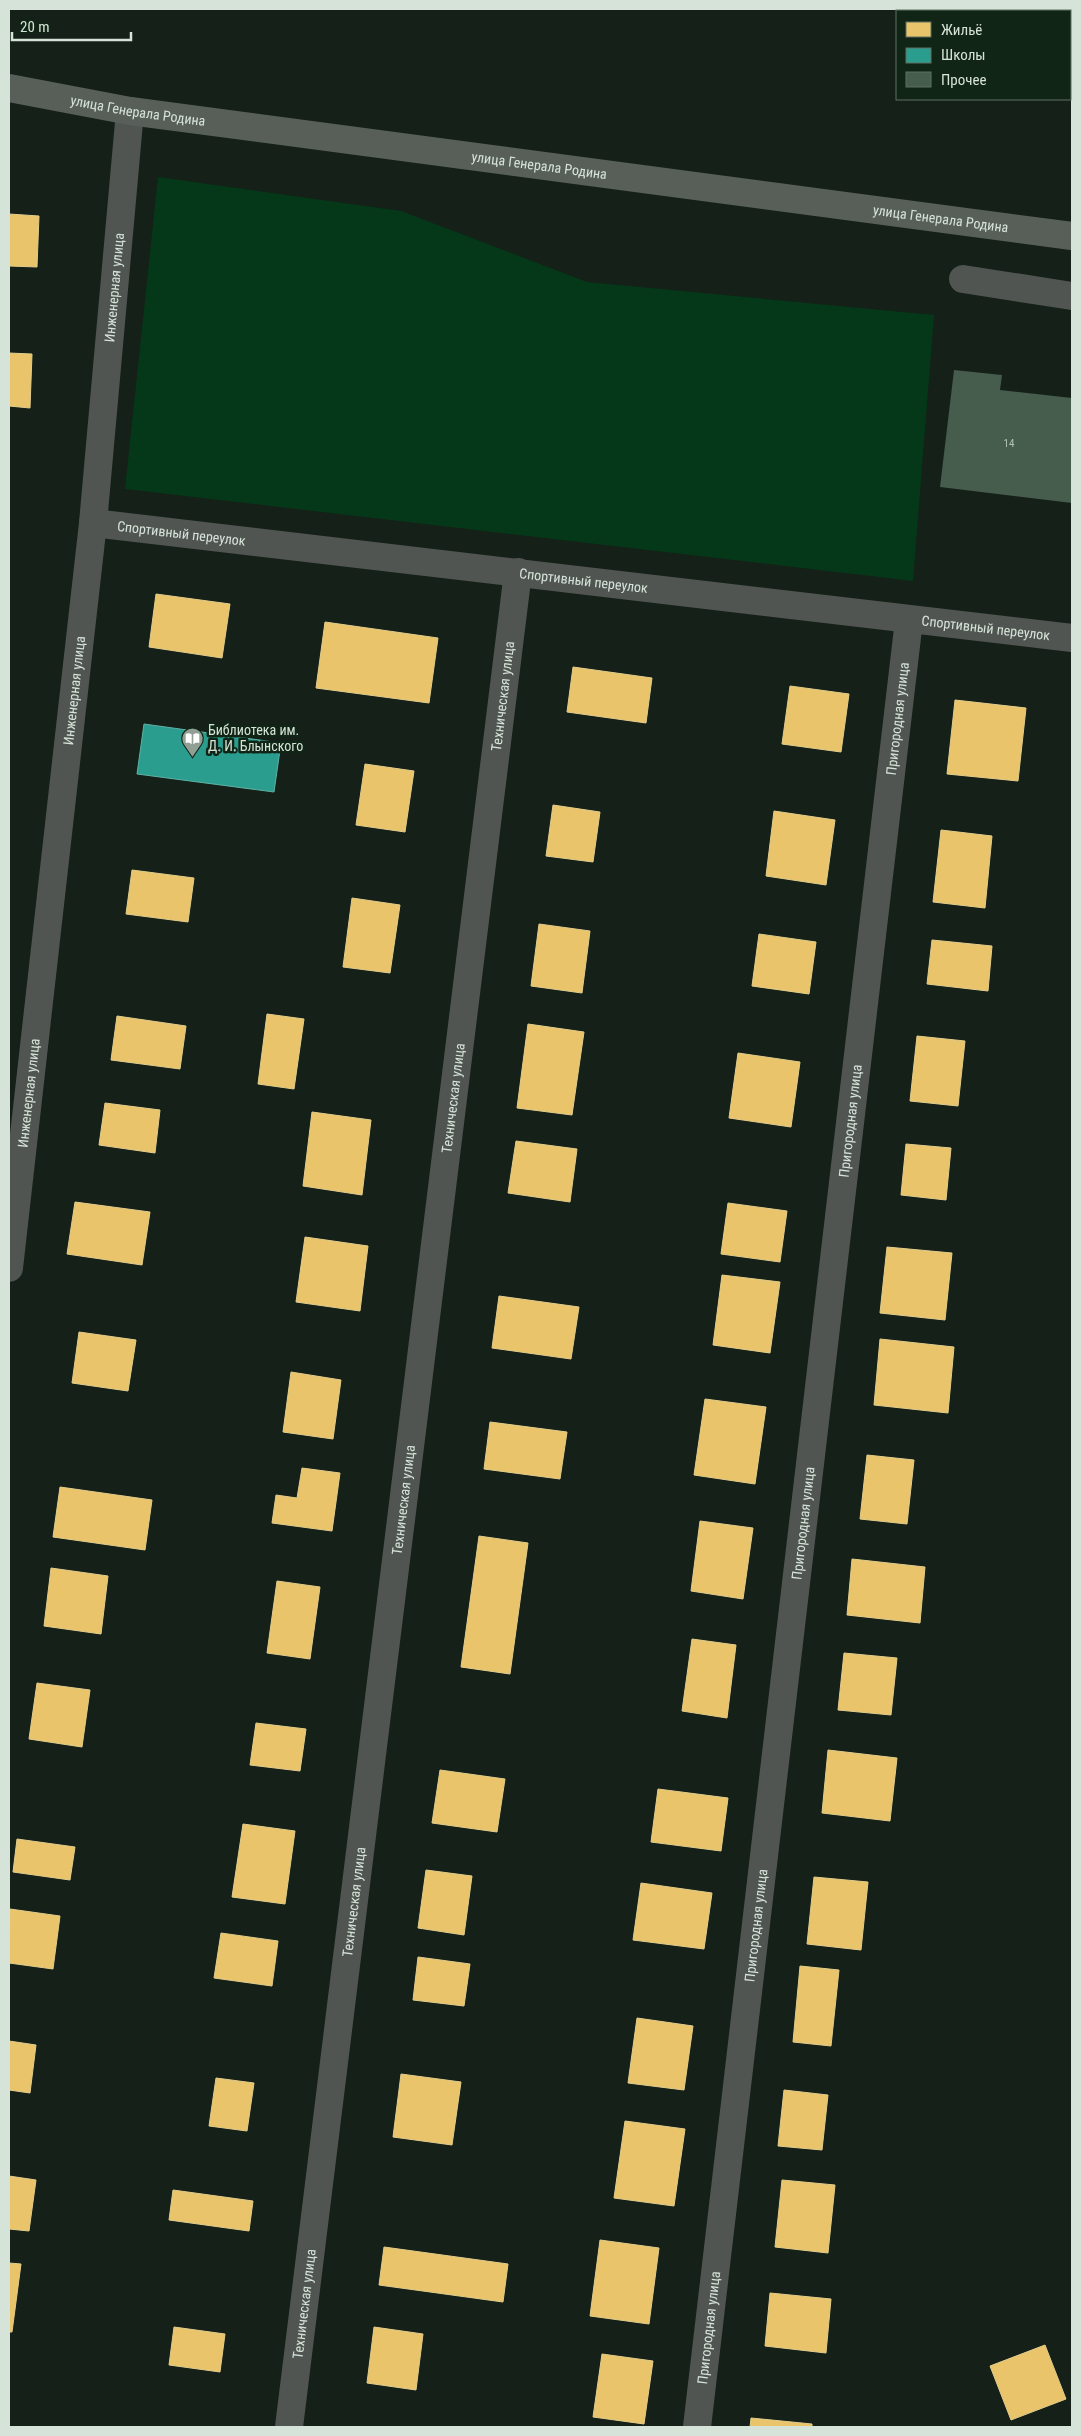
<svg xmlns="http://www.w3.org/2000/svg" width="1081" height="2436" font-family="'Roboto Condensed',sans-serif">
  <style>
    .green { fill: #053818 }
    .homes { fill: #e9c46a; stroke: #e3cd8b }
    .schools { fill: #2a9d8f; stroke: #5eb2a5 }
    .building { fill: #465c4c }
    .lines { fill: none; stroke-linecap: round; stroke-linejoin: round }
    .minor { stroke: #505551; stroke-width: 28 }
    .major { stroke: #585f59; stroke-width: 28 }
    .labels { text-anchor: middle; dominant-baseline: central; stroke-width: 5; stroke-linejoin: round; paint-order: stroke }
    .number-label { font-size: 11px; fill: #b2c1b5 }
    .street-label { font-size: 14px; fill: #d6e3d8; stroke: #102515 }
    .poi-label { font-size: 14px; fill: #d6e3d8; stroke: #102515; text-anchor: start }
  </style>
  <rect width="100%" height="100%" fill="#152018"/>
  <path class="green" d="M158 177 401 211 587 282 934 315 913 581 125 489Z"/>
  <path class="homes" d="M1023 9H1072V15L1070 14V11Z
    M9 214 39 216 37 267 9 266Z
    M9 353 32 354 30 408 9 406Z
    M156 594 230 604 222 658 149 647Z
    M325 622 438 638 429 703 316 688Z
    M573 667 652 678 646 723 567 712Z
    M790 686 849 694 841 752 782 744Z
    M955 700 1026 708 1018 781 947 774Z
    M365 764 414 771 405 832 356 825Z
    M553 805 600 812 593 862 546 856Z
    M774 811 835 820 826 885 766 876Z
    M941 830 992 836 985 908 933 902Z
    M132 870 194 878 188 922 126 914Z
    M352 898 400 905 390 973 343 967Z
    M539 924 590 931 582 993 531 986Z
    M759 934 816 942 809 994 752 986Z
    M932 940 992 946 988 991 927 984Z
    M267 1014 304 1019 294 1089 258 1084Z
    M117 1016 186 1026 180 1069 111 1060Z
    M528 1024 584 1032 572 1115 517 1108Z
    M917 1036 965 1041 958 1106 910 1101Z
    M738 1053 800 1062 791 1127 729 1118Z
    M105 1103 160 1110 155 1153 99 1145Z
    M312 1112 371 1120 362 1195 303 1186Z
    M516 1141 577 1149 570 1202 508 1193Z
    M906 1144 951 1148 946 1200 901 1195Z
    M75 1202 150 1212 142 1265 67 1254Z
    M728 1203 787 1211 780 1262 721 1254Z
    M305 1237 368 1246 360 1311 296 1302Z
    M887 1247 952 1253 945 1320 880 1313Z
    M722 1275 780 1282 770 1353 713 1345Z
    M499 1296 579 1307 571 1359 492 1348Z
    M79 1332 136 1340 128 1391 72 1383Z
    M880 1339 954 1347 948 1413 874 1405Z
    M291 1372 341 1380 333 1439 283 1432Z
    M705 1399 766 1407 755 1484 694 1475Z
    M490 1422 567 1432 560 1479 484 1469Z
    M867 1455 914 1460 907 1524 860 1519Z
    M302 1468 340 1473 332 1531 272 1523 276 1495 297 1498Z
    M60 1487 152 1500 145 1550 53 1537Z
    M700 1521 753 1528 743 1599 691 1591Z
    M479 1536 528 1543 510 1674 461 1667Z
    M852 1559 925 1567 920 1623 847 1615Z
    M51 1568 108 1576 101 1634 44 1626Z
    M277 1581 320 1587 310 1659 267 1653Z
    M692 1639 736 1645 727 1718 682 1711Z
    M844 1653 897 1658 891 1715 838 1710Z
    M37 1683 90 1690 82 1747 29 1739Z
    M256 1723 306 1729 300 1771 250 1765Z
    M828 1750 897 1758 890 1821 822 1813Z
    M440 1770 505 1779 497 1832 432 1823Z
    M658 1789 728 1798 721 1851 651 1842Z
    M243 1824 295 1831 285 1904 232 1897Z
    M17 1839 75 1847 70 1880 13 1872Z
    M426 1870 472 1876 464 1935 418 1928Z
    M814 1877 868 1882 861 1950 807 1944Z
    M641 1883 712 1893 704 1949 633 1940Z
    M10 1909 60 1916 53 1969 9 1963Z
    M221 1933 278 1941 272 1986 214 1978Z
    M418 1957 470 1964 464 2006 413 2000Z
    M800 1966 839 1970 831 2046 793 2042Z
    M637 2018 693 2026 684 2090 628 2083Z
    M9 2041 36 2045 30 2093 9 2090Z
    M401 2074 461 2082 452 2145 393 2137Z
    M216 2078 254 2083 247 2131 209 2126Z
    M784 2090 828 2095 822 2150 778 2146Z
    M625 2121 685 2129 674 2206 614 2198Z
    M9 2176 36 2180 29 2231 9 2229Z
    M782 2180 835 2185 828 2253 775 2247Z
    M173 2190 253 2201 249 2231 169 2220Z
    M600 2240 659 2248 649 2324 590 2316Z
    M384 2247 508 2264 503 2302 379 2285Z
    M9 2263 21 2264 12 2332H9Z
    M770 2293 831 2299 826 2353 765 2346Z
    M174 2327 225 2334 220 2372 169 2365Z
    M374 2327 423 2334 416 2390 367 2383Z
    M1045 2345 1066 2399 1011 2420 990 2366Z
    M602 2354 653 2361 644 2424 593 2417Z
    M751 2418 812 2424V2427H750Z"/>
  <path class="schools" d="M144 724 281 743 274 792 137 774Z"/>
  <path class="building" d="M954 370 1002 375 1000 390 1072 398V503L940 487Z"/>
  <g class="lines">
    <g class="minor">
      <path d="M1070 53H1072"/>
      <path d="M963 279 1072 296"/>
      <path id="s1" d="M93 523 1072 638"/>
      <path id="s2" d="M9 1268 93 523 130 111"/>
      <path id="s3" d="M289 2427 518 572"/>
      <path id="s4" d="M697 2427 909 620"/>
    </g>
    <path class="major" id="s5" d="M9 88 130 111 1072 236"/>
  </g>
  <defs>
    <symbol id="library-pin" viewBox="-11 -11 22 30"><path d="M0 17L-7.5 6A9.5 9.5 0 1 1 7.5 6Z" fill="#929f95" stroke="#102515"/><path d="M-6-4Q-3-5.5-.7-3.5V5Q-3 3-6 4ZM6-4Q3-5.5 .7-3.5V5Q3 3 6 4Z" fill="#fff"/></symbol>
  </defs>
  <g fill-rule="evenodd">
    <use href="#library-pin" x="180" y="726" width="25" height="34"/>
  </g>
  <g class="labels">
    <g class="number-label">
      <text x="1009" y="443">14</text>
    </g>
    <g class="street-label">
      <text stroke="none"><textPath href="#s5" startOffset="131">улица Генерала Родина</textPath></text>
      <text stroke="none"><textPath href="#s5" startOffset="536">улица Генерала Родина</textPath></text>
      <text stroke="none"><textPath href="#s5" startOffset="941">улица Генерала Родина</textPath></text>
      <text stroke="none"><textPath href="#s2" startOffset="986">Инженерная улица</textPath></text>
      <text stroke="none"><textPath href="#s1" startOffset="89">Спортивный переулок</textPath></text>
      <text stroke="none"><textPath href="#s1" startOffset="494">Спортивный переулок</textPath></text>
      <text stroke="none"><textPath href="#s1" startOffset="899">Спортивный переулок</textPath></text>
      <text stroke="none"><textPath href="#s2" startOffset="581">Инженерная улица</textPath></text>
      <text stroke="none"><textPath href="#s3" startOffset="1744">Техническая улица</textPath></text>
      <text stroke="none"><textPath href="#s4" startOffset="1720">Пригородная улица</textPath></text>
      <text stroke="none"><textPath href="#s2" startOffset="176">Инженерная улица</textPath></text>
      <text stroke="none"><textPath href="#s3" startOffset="1339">Техническая улица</textPath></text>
      <text stroke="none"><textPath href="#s4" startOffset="1315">Пригородная улица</textPath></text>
      <text stroke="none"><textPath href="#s3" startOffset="934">Техническая улица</textPath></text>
      <text stroke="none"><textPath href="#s4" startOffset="910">Пригородная улица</textPath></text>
      <text stroke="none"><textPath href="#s3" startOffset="529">Техническая улица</textPath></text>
      <text stroke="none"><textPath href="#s4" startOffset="505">Пригородная улица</textPath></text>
      <text stroke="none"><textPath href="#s3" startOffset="124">Техническая улица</textPath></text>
      <text stroke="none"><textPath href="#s4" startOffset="100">Пригородная улица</textPath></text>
    </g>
    <g class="poi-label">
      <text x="208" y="730">Библиотека им.<tspan x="208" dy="16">Д. И. Блынского</tspan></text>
    </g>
  </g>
  <rect width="1081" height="2436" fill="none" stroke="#d6e3d8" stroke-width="20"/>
  <rect x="896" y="10" width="175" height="90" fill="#102515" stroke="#5f7163"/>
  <rect x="906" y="22" width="25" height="15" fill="#e9c46a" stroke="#5f7163"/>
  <text x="941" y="35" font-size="15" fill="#d6e3d8">Жильё</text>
  <rect x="906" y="48" width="25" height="15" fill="#2a9d8f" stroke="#5f7163"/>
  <text x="941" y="60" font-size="15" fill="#d6e3d8">Школы</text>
  <rect x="906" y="72" width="25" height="15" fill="#465c4c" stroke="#5f7163"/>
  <text x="941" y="85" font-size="15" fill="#d6e3d8">Прочее</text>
  <path d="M12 32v8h119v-8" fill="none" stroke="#d6e3d8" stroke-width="2.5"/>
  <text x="20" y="32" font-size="15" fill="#d6e3d8" stroke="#102515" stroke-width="4" paint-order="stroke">20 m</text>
</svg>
